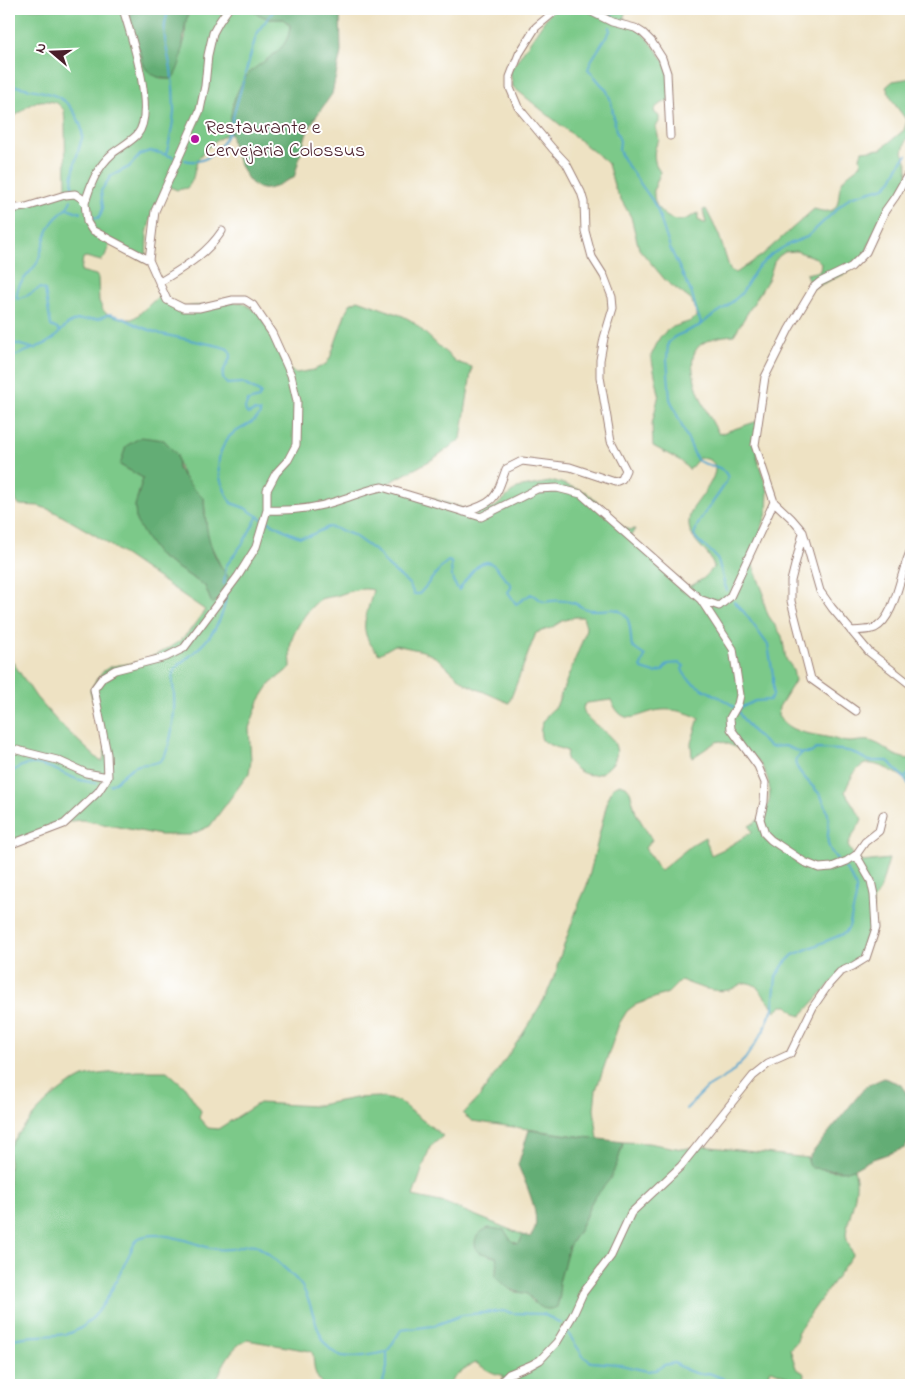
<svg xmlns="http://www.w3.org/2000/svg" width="920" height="1394" font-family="'Indie Flower',sans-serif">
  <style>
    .green { fill: #7bc989; stroke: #62745a; fill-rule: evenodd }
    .forest { fill: #64ad75; stroke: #576650 }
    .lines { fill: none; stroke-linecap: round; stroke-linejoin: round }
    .stream { stroke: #53a6cf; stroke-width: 2 }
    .street-casing { stroke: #9c8077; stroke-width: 9 }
    .street { stroke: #fff; stroke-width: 7 }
    .poi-dot { fill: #b5179e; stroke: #fff; stroke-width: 2 }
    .labels { text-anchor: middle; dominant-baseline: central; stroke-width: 4; stroke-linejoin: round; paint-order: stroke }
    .poi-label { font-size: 20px; fill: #4a1f2b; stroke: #fff; text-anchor: start }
  </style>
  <rect width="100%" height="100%" fill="#fff"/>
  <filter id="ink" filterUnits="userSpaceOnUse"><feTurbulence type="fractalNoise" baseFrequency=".02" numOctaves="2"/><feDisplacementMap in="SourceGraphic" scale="10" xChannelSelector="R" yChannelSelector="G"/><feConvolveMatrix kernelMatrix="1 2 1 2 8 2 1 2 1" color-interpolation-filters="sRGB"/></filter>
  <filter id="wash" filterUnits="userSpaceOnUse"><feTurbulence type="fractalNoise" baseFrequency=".0096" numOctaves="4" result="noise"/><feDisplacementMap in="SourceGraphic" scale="20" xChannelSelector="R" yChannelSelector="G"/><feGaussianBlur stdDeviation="1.12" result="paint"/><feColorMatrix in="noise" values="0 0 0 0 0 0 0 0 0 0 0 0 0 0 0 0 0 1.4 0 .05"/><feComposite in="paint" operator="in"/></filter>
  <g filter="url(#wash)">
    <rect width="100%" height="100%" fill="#eee2c3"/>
    <path class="green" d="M9 9H129L131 13 130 14 134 42 140 51 143 64 147 70 161 79H172L185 39 186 17 189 11 200 9H247L269 19H283L290 25C289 50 275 52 259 66 252 71 239 90 235 97 231 107 231 122 230 132 220 138 205 147 199 158 193 168 196 179 187 188L177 190 165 185 151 217 147 234 146 262 111 242 104 258 101 261 86 257 83 258 81 271 96 275 98 278 99 301 103 310 107 314 124 319H132L137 316 160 295 182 307 242 302 260 314 286 368 296 373 314 370 326 364 330 358 346 312 350 304 358 300 403 316 412 321 456 362 472 367 461 439 433 459 387 484 463 508 480 511 495 507 517 488 555 481 586 492 622 526 630 530 635 529 630 537 685 585 691 586 704 578 714 567C710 549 687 541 689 521 689 518 690 514 692 510 698 499 736 459 699 458L689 470 681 461 653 446 652 424 659 394 651 356 660 337 670 328 691 321 696 317V310L691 300 666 281 639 249 631 217 615 189 608 164 604 160 513 87 510 71 551 11 549 9H626L624 17 625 20C631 25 639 29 644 35 654 45 679 78 674 93 671 104 659 101 654 110L655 113 659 116V122L656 127 659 140C652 150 653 162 660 172 659 179 653 187 654 194 654 209 668 222 683 220 688 219 693 215 698 213V220L704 223H706L703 210 706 209 719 235 730 270 736 273 761 256 814 209C847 219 834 193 843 180 848 173 856 170 861 164L860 157 862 151 881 149 904 130 907 121 893 102 886 87 893 81 911 78V131L906 140 903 152 908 166 907 180 903 190 872 236 864 259H862L849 272 811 289 806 274 820 271 821 263 816 258 796 251 785 252 779 256 774 262 769 278 734 335C722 336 707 338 698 347 681 366 708 415 719 434L758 421 757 458 768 491 767 513 755 547 752 563 764 594V603L768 615 782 636 786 659 793 669 795 681 779 707 778 716C790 733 807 733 826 737 834 738 841 742 849 742 857 742 865 739 873 742 888 747 891 758 911 759V783C903 776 873 759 863 765 854 770 848 783 845 792L862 819C858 830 851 834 848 846L854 856 862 862 889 859 880 890 873 901 872 926 867 945 858 963 840 973 801 1016 796 1014 788 1006H782L776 1011 756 986C742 978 740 987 729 990 713 993 695 986 681 980L668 993 635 1005 627 1011 619 1024 596 1090 594 1109 598 1139 472 1121 463 1114 480 1096 522 1035 546 996 557 969V965L578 906 587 885 608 799 613 787 620 784 626 786 630 791 636 813 652 840 645 848 660 871 693 844 705 837 711 855 726 848 752 832 749 826C754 823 760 819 764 814 776 795 768 766 750 754 741 749 730 745 721 741L716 742 692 758 691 743 699 718C686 712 675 709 661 710 638 712 625 731 611 700L587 703 583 707C585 725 612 729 616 748 618 753 615 761 611 765 595 782 579 775 566 759L567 751 550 745 542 740C537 728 546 713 556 707L585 634 586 627 583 617H575L562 621 551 628 536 633 509 703 466 684 437 658 423 651 395 645 379 654C355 630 367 618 373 590 362 587 350 591 339 595 334 597 325 597 321 599 310 605 293 631 291 643 289 651 291 659 291 667L270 684 259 701 249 728 251 761 249 773 210 826 190 835H160L82 820 71 821 9 848V664L12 661 36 697 57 721 100 761H103L106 744 90 691C107 657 114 670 143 660 154 656 168 649 178 642 189 634 197 620 205 610L95 535 53 511 39 506 20 505 17 503 11 487 9 485V207L42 201 66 191 65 123 64 110 57 103C31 95 28 110 9 119ZM177 455C179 477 189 484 204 499L207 537 223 571 232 581 212 604 205 586 159 556 135 506 143 478 120 465Z
      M138 1071H167L185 1087 201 1111 199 1118 208 1128 218 1129 259 1103 314 1106 355 1098 379 1097 398 1101 443 1136 430 1147 413 1196 445 1203 523 1235 519 1244 511 1241 506 1233 490 1256 496 1257 498 1264 496 1270 500 1281 514 1292 526 1293 534 1303 559 1301V1282L569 1246 580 1229 592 1201 622 1149 623 1142 648 1143 682 1149 702 1146 808 1158V1162C821 1171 839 1173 854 1169 861 1191 849 1212 846 1234L847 1240 853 1254 797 1333C800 1341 795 1343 790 1349L796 1368 805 1374 804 1384 772 1370 769 1371 768 1381 780 1385H630L605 1384 606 1385H503V1375C494 1375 484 1368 476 1363 465 1366 455 1376 448 1385H323C314 1376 314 1367 313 1354L310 1351 247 1340C229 1347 222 1369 214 1385H9V1147C26 1122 55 1088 84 1077 94 1073 125 1072 138 1071Z"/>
    <path class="forest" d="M136 9H200L189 12C180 33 187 60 172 79 162 79 154 77 147 70 142 64 143 57 140 51 134 38 122 20 136 9Z
      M247 9H340L341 52 332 94 315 118 306 135 294 178C284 180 273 191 262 189 244 186 232 148 230 132 229 123 232 107 235 98 238 90 244 77 250 72 267 57 289 51 290 25L283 19H269Z
      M141 437 164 440 177 455 178 469 190 485 204 499C206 532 209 555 232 581L222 596 212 604 205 586 159 556 146 538 136 521 135 506 143 478 120 465 126 446Z
      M884 1078 900 1084 906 1092 911 1110V1138L905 1148 870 1160 854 1169 847 1171 812 1168 809 1165 808 1158 866 1086Z
      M529 1130 623 1142 618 1161 610 1179 592 1201 580 1229 569 1246 559 1282 560 1295 557 1307C541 1314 536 1302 526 1293 511 1292 506 1287 495 1276L498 1264 496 1257 478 1252C471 1241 477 1232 489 1228L504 1230C509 1236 510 1243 519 1244L523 1235 530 1237C546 1222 524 1181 518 1165Z"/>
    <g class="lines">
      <path class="stream" d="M612 15 613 9
        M610 27V31L591 61 588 69 607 91 611 101 616 131 620 141 619 150 623 159 652 200 657 209 670 248 692 294 697 313 701 322 699 326
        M9 84C37 93 64 88 78 119 81 125 83 132 82 138 77 155 72 170 72 188
        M166 155C169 144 173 123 174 112 174 99 173 83 171 69 167 48 159 29 170 9
        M185 160C207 166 221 148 229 131L256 36 261 27 275 9
        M67 208 81 213
        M92 217 98 218 100 216 103 208 101 191 111 176 129 167 141 154 150 151 160 153 173 157
        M61 331 51 326 45 290 40 288 28 295 17 299C14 284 30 275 37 263 43 250 44 234 52 223 58 214 68 210 71 200
        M9 342 36 349
        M9 358 45 344 54 338 68 324 77 320 98 319 109 314 123 318 141 327 161 334 219 346 228 349 231 354C229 366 216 373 227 384L242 383 261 393 259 398 248 401 245 408 246 412 248 414 254 411 260 412V415C252 425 241 427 231 435 226 439 224 445 221 451 214 470 222 486 231 503L245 508 262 519
        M267 521 290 533 300 537 309 536 328 527 334 528 353 535 378 553 387 565 409 584 414 594H419C430 583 437 569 448 561L451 562C452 575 450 579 459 590 465 581 480 555 492 564 500 569 503 578 511 584V588L508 592 516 604 531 594 544 602C554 600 563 599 574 603 581 606 585 610 592 610 603 611 614 606 623 613 632 620 630 637 632 647L645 656 641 666 642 669 655 673 662 671 668 664 680 663 684 666 682 669C688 688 721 694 734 707
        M224 584 226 566 243 543 258 516
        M727 590C722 580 722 569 717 559 711 548 699 545 694 535 700 512 719 499 728 478 723 463 708 468 697 460L670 399 667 359 668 343 676 336 701 325 709 318 726 307 741 294 757 268 772 254 789 244 807 237 850 197 885 187 892 180 901 162 907 155
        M734 602 744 612 768 645 773 675V695L770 700 755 701 740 708 738 711
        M737 710C748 727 754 734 770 747L785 746 802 753H811L816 749 842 750 852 752 869 761H888L906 780 911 789
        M802 753C800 755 798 757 796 759 791 768 816 788 821 796 824 802 827 808 828 815 832 834 820 840 837 859
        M9 775C29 753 52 769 74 778 81 781 89 782 97 783
        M905 778 911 771
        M110 785C119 781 125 771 134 767 142 762 152 766 160 761 172 752 175 709 174 695 174 687 170 676 175 669 179 663 187 659 192 654 210 640 224 619 226 596
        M686 1109 707 1088 730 1074 745 1059 763 1032 773 1008 776 977 784 964 793 955 836 937 845 933 849 927 856 898V888L852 878 845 868
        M566 1330 583 1356 591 1362 617 1364 647 1371 656 1370 664 1365 674 1363 689 1371 699 1374 709 1373 724 1379 726 1385
        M9 1340C28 1334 46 1337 66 1334 102 1328 121 1267 137 1239 155 1229 186 1240 203 1246 211 1249 221 1250 230 1249 238 1249 247 1242 255 1245 266 1250 294 1276 301 1285 315 1304 315 1349 342 1356 356 1359 373 1354 387 1352L401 1330 433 1326 462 1315 503 1311 512 1313 543 1314 561 1323
        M382 1385 387 1368V1352"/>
    </g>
  </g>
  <g filter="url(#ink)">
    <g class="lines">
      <defs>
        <path id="street" d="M586 9 612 22 635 28 643 33 651 41 662 58 667 73 670 136
          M911 169 895 197 885 211 866 252 851 267 820 282 814 287 789 329 765 377 755 445 774 502 791 518 803 532 820 591 832 608 869 652 911 685
          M85 203C91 183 97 167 113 153 121 147 130 142 137 135 157 112 131 36 123 9
          M9 209 26 207 65 195 75 194 81 198 85 203 87 222 92 230 149 260 155 211 200 110 205 86 208 55 213 33 219 22 228 9
          M160 282C184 267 206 255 222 231
          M267 510C292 511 314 509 337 501 353 496 366 490 382 487L481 517 537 489 557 488 581 494 701 600 733 649 740 695 738 704 730 718 731 729 758 766 765 783 764 802 760 819 765 834 771 840 804 862 819 868 832 867 847 861 856 855
          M464 512C496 502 495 499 506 469L522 461 570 467 615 482 622 479 626 470 611 441 600 377V360L604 338 613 308 612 297 604 276 592 257 585 231 584 202 581 192 566 163 552 148 518 107 510 88V77L519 54 536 27 554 12 563 9
          M803 533 791 581V601L811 679 856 711
          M702 600 719 606 730 597 774 502
          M851 631C858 630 868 631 875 628 896 618 900 571 911 550
          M9 748 57 760 86 773 108 777
          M9 845 64 824 98 792 108 777 107 754 94 689 103 677 115 670 166 657 184 648 238 576 256 547 267 510V490L276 473 288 460 296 445 297 401 291 375 272 333 253 305 245 300H233L199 308H183L167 300 149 260
          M503 1385V1380L509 1374 531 1365 540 1360 557 1342 573 1315 583 1293 611 1256 631 1213 681 1166 753 1076 768 1064 790 1054 813 1007 829 984 840 972 853 966 866 958 876 928 874 895 871 881 856 855 865 842 879 831 883 815"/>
      </defs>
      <use href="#street" class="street-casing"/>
      <use href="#street" class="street"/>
    </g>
  </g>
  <circle class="poi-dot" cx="195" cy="139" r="5"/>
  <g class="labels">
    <g class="poi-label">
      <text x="205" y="128">Restaurante e<tspan x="205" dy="23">Cervejaria Colossus</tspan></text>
    </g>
  </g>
  <rect width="920" height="1394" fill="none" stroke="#fff" stroke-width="30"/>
  <g transform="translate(52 52) rotate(289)" stroke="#ffffff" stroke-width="4" paint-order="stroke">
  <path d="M0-4L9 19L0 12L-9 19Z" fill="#4a1f2b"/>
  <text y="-8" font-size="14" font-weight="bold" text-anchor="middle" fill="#4a1f2b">N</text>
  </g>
</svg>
